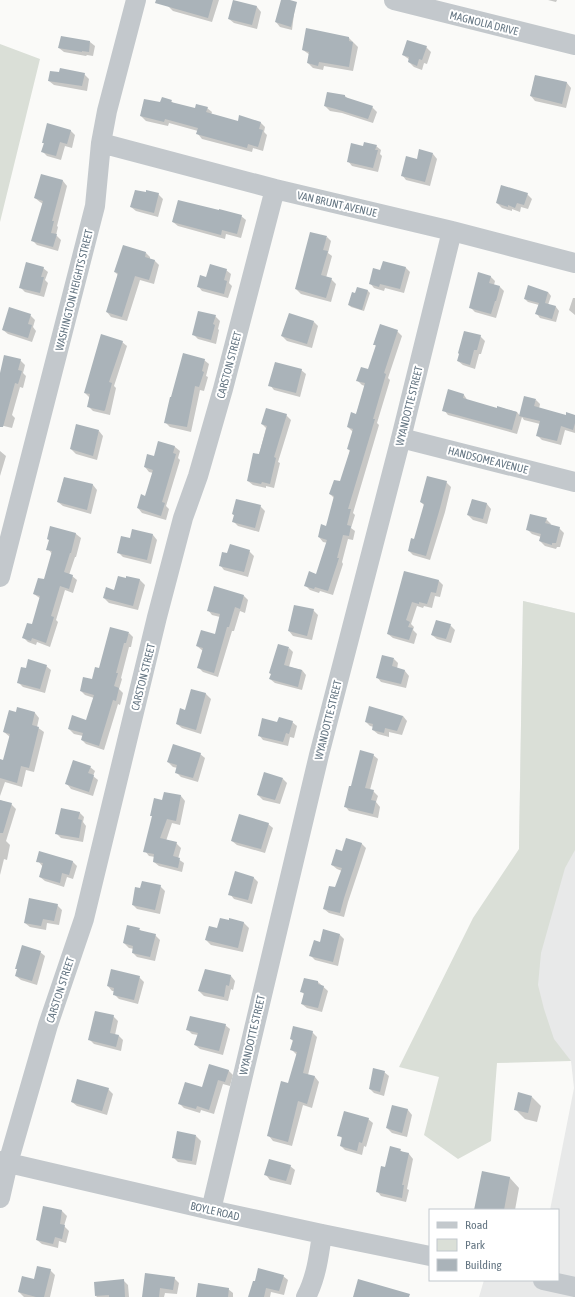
<svg xmlns="http://www.w3.org/2000/svg" width="575" height="1297" font-family="'Asap Condensed',sans-serif">
  <style>
    .built { fill: #e8e9e9 }
    .green { fill: #dadfd7 }
    .shadow { fill: #0003 }
    .building { fill: #aab3b9 }
    .lines { fill: none; stroke-linecap: round; stroke-linejoin: round }
    .minor { stroke: #c3c8cc; stroke-width: 20 }
    .labels { text-anchor: middle; dominant-baseline: central; stroke-width: 4; stroke-linejoin: round; paint-order: stroke }
    .street-label { font-size: 11px; fill: #657683; stroke: #fff }
  </style>
  <rect width="100%" height="100%" fill="#fafaf8"/>
  <path class="built" d="M523 601 575 613V1297H479L484 1280H558V1210H550L574 1088 571 1061 483 1041 519 849Z"/>
  <path class="green" d="M0 44 40 59 0 222Z
    M523 601 575 613V850L565 868 541 953 538 985 544 1009 554 1039 571 1061 497 1063 491 1141 458 1159 424 1135 439 1077 399 1067 473 918 519 849Z"/>
  <path class="shadow" d="M170 0H219L212 22 173 11 168 6Z
    M282 0H286L295 6 292 30 280 27 276 22Z
    M548 0H557L556 2Z
    M234 1 257 7 261 12 257 29 234 23 229 19Z
    M349 38 358 47 353 71 324 66 323 70 313 68 308 63 310 55 303 50Z
    M90 42 95 46 93 56 87 55 86 56 64 52 59 48Z
    M426 47 431 52 427 64 424 63 422 70 414 67 409 62 410 60 403 55Z
    M84 74 89 79 87 91 54 85 49 81Z
    M535 76 567 83 571 88 566 108 535 101 531 96Z
    M345 96 348 99 372 107 377 112 373 123 342 113 330 111 325 106Z
    M171 101 174 104 196 110 207 108 212 112 211 115 238 122 261 123 265 127 264 132 267 135 263 151 253 148 252 152 202 139 198 134V131L169 123 168 126 146 121 141 116 161 104Z
    M70 130 75 135 72 148 65 146 61 160 47 156 43 152 45 144 43 143Z
    M376 146 381 150 380 154 382 156 378 172 352 166 348 161 364 147Z
    M433 154 437 159 430 186 406 180 402 175 417 160Z
    M42 175 63 181 67 186 57 226 58 227 56 235 61 240 58 251 37 245 33 241 43 204 40 202 35 198Z
    M158 194 163 199 158 217 136 211 131 207Z
    M527 194 532 199 528 209 521 207 520 212 512 209V211L502 208 497 203Z
    M241 216 246 220 241 238 226 234 225 239 178 226 173 222Z
    M327 237 331 241 328 253 332 256 326 278 331 279 336 284 331 302 301 294 296 289Z
    M146 253 150 257V259L155 261 159 265 154 284 140 280 127 321 111 317 107 312 118 275 115 272Z
    M43 268 48 272 45 280 48 283 44 297 25 292 20 287Z
    M406 268 410 272 404 293 385 288 384 291 374 288 370 283 381 272Z
    M226 270 231 274 229 283 232 286 228 298 202 291 198 286 207 278Z
    M490 276 495 281 494 285 500 287 504 291 496 318 475 312 470 307Z
    M358 288 368 291 370 293 364 311 351 307 349 305 356 295Z
    M548 292 551 296 548 305 556 307 559 311 556 322 540 318 537 314 539 305 528 302 525 299Z
    M573 298H575V315L569 310Z
    M30 315 35 320 33 327 36 331 32 342 8 334 3 330Z
    M215 316 220 321 218 329 219 330 216 344 198 339 193 334Z
    M314 322 318 326 312 348 287 341 282 336Z
    M397 331 402 336 388 378 390 380 377 423 379 425 353 513 355 515 351 528 355 531 353 540 348 539 342 562 343 564 333 595 320 591 319 593 310 590 305 585 317 575 328 543 323 542 319 537 327 527 334 498 330 494 341 483 350 451 348 449 353 432 348 427 356 415 365 386 362 385 357 380 369 370 377 347 374 344Z
    M480 336 485 341 481 354H479L475 369 463 365 458 361Z
    M122 342 127 346 114 386 116 388 110 415 93 411 89 407V397L85 393Z
    M20 360 25 365 23 373 26 376 23 388 20 387 12 415 15 418 12 428 0 425V375Z
    M204 360 209 364 206 376 208 377 204 391 200 390 191 432 170 427 165 422Z
    M301 370 306 374 300 397 274 390 270 385Z
    M449 391 464 395 468 401 497 409 498 407 517 412 520 416 536 400 540 404 539 409 566 416H575V433L565 430 561 445 542 440 537 435 540 424 524 420 522 417 517 434 448 415 444 410Z
    M286 415 291 420 278 462 280 463 274 488 266 486V488L253 485 248 481 259 455 266 428 262 424Z
    M99 431 103 436 97 460 76 454 71 449Z
    M159 442 175 447 180 451 178 458 180 460 166 506 169 509 166 520 142 513 138 508 146 497 153 473 149 472 145 467 155 457Z
    M0 451 6 456 0 476Z
    M64 478 93 485 97 490 91 514 63 506 58 502Z
    M446 482 451 487 445 512 430 560 413 555 409 551 415 540 425 506 421 502Z
    M472 500 487 504 491 509 487 524 473 520 468 515Z
    M260 506 265 511 259 532 238 526 234 522 235 516 233 514Z
    M546 519 551 524 550 526 559 528 564 533 560 547H557L556 549 545 546 540 541 541 537 532 534 527 529Z
    M51 528 76 534 81 538 76 557H75L69 575 72 576 77 580 73 593 65 590 56 620 58 622 50 647 37 642 36 645 28 642 23 637 32 626 41 599 34 594 44 581 52 554 48 549Z
    M153 535 157 540 151 564 123 557 118 552 131 539Z
    M249 551 254 556 248 577 224 570 220 565 228 554Z
    M405 572 439 581 443 585 440 597 435 596 432 608 424 606 423 608 417 606 411 624 414 627 413 630 417 634 414 644 393 638 388 634Z
    M127 577 140 580 145 585 138 610 109 603 104 598 115 591Z
    M244 596 248 600 245 613 240 611 234 631H232L218 677 203 672 198 667 203 651 197 646 216 635 220 617 212 615 208 610Z
    M313 610 318 615 312 640 293 636 289 631Z
    M450 625 455 630 451 643 437 639 432 635Z
    M129 633 133 637 131 647H129L121 678 122 679 119 689 123 693 120 705 118 704 104 750 86 744 82 740 83 736 74 734 69 729 87 721 94 698 85 695 81 691 92 680Z
    M289 648 293 652 289 667 302 670 306 675 302 690 275 683 270 679Z
    M394 659 398 663 397 669 405 671 409 676 406 688 381 682 377 677Z
    M46 666 51 670 45 693 23 687 18 682 27 669Z
    M192 690 206 694 211 699 201 734 182 728 177 724 186 711Z
    M17 709 35 713 39 718 37 727 44 732 34 772 26 770 22 787 5 782 0 796V760L4 761 10 737 4 732 16 713Z
    M403 716 407 721 402 735 389 732V737L378 734 373 730 374 727 370 726 366 722Z
    M292 722 297 726 294 738 290 737 288 746 263 740 259 735 278 723Z
    M200 754 205 758 198 782 181 777 176 772 178 768 173 767 168 762Z
    M373 755 378 759 370 790 373 791 378 796 376 802 380 807 378 818 349 811 345 806 352 788Z
    M90 767 95 771 93 776 98 780 93 796 71 789 67 784Z
    M283 779 287 783 280 804 263 800 258 795Z
    M181 796 185 801 180 825 172 823 166 841 176 843 181 848 178 859 184 863 182 872 159 866 154 862 155 857 149 856 145 851 153 817 151 815 163 801Z
    M0 800 11 804 16 809 6 841 10 845 7 860 4 859 0 875Z
    M79 812 84 817 83 822 86 826 83 842 61 838 56 833Z
    M268 824 273 828 265 853 237 845 232 841Z
    M361 843 366 848 348 902 344 917 329 913 324 909 336 888 342 871 337 869 332 865 343 852Z
    M38 861H72L77 866 73 879 67 877 64 887 45 881 40 877 43 867Z
    M253 877 258 882 252 904 234 899 230 894Z
    M160 886 165 891 160 914 137 909 133 905 141 889Z
    M57 905 62 910 59 925 47 923 46 930 30 927 25 923Z
    M230 919 244 923 249 928 243 952 211 945 206 940 229 921Z
    M139 929 142 932 155 935 160 940 155 961 137 957 133 953 134 949 129 948 124 943Z
    M340 935 344 939 338 966 315 960 310 955 320 943Z
    M40 952 45 956 37 985 21 980 16 976 18 970 16 968Z
    M231 976 235 981 233 990 231 989 228 1001 204 996 199 991Z
    M139 977 144 982 138 1004 119 999 114 994 115 991H112L108 986Z
    M318 982 328 991 322 1012 307 1008 302 1004 304 994 302 992Z
    M113 1016 118 1021 115 1035 119 1036 123 1040 121 1051 94 1044 90 1040Z
    M225 1025 230 1029 223 1055 200 1049 195 1045 198 1035 192 1034 187 1029Z
    M312 1032 317 1037 308 1075 315 1077 319 1082 312 1108 303 1105 292 1146 273 1141 269 1136 289 1084 297 1055 292 1050 293 1041 291 1039Z
    M228 1070 233 1075 230 1086 223 1084 214 1114 201 1110 200 1113 184 1108 179 1103Z
    M384 1072 389 1076 384 1096 374 1093 370 1089Z
    M108 1089 113 1094 107 1115 77 1106 72 1102Z
    M532 1097 541 1106 537 1122 525 1119 515 1109Z
    M393 1106 408 1110 412 1115 407 1137 392 1133 387 1128Z
    M368 1119 373 1123 366 1147 364 1146 362 1155 345 1150 341 1146 343 1139 339 1135Z
    M196 1136 201 1141 196 1165 178 1162 173 1157Z
    M400 1150 404 1153 409 1154 413 1159 407 1189 409 1190 406 1202 381 1196 377 1191 386 1169Z
    M290 1166 295 1170 291 1185 270 1180 266 1175Z
    M483 1173 510 1178 519 1188 515 1210H475Z
    M44 1207 62 1211 67 1216 64 1226 69 1231 66 1243 59 1241 58 1248 42 1244 37 1240Z
    M50 1270 55 1275 50 1297H24L19 1292 22 1277 35 1280Z
    M283 1276 288 1280 284 1295 271 1292 270 1297H249Z
    M174 1278 179 1283 177 1294 165 1293 164 1297H143Z
    M123 1280 128 1285 129 1297H97L96 1296Z
    M228 1289 233 1293V1297H197Z"/>
  <path class="building" d="M156 0H213L208 18 155 3Z
    M233 0 257 6 252 25 228 19Z
    M281 0H290L297 2 291 27 275 22Z
    M306 28 349 37V41L353 42 349 67 319 62 318 66 307 63 309 52 302 50Z
    M61 36 90 41 89 52 82 51V52L58 48Z
    M407 40 427 46 422 60 419 59 417 66 408 62 409 57 402 55Z
    M60 68 85 73 82 86 48 81 50 71 59 72Z
    M535 75 567 82 562 104 530 96Z
    M327 92 345 95V97L373 106 368 119 336 109 324 106Z
    M162 97 172 100 171 102 195 108 196 104 208 107 206 112 238 121 239 115 261 122 259 129 263 130 258 147 248 144 247 148 196 134 198 128 165 119 164 122 140 116 144 99 160 102Z
    M47 123 71 130 67 144 60 142 56 156 41 152 44 143H42Z
    M364 142 377 145 375 150H378L373 168 347 162 351 143 363 146Z
    M419 149 433 153 425 182 401 176 406 156 417 159Z
    M41 174 63 180 52 221H54L51 233 57 234 53 247 31 241 43 201 34 198Z
    M501 185 528 193 524 205 517 203 515 208 508 205V207L496 203Z
    M135 190 146 192V190L159 193 154 213 130 207Z
    M178 200 219 210V209L242 215 237 234 222 230 221 235 172 222Z
    M310 232 327 236 323 250 328 251 321 275 332 278 326 298 295 289Z
    M123 245 146 252 145 257 155 260 149 280 135 276 122 317 106 312 118 273 114 272Z
    M383 261 406 267 400 289 380 284 379 287 369 284 373 268 380 270Z
    M26 262 44 267 41 277H44L40 293 19 288Z
    M210 264 227 269 224 280 227 281 224 294 197 287 200 275 206 277Z
    M478 272 491 276 489 283 500 286 496 301H495L491 314 469 308Z
    M528 285 548 292 545 303 556 306 552 319 535 314 539 303 524 299Z
    M357 287 368 290 362 310 348 305 352 292 355 293Z
    M9 307 31 314 28 324 32 325 28 338 2 330Z
    M198 311 216 315 213 324 215 325 211 340 192 335Z
    M289 313 314 321 307 344 281 336Z
    M380 324 398 330 384 373 386 374 373 419H375L348 509H351L347 525 351 526 349 536 343 535 337 558H339L328 591 315 587 314 589 304 586 309 571 316 574 327 540 318 537 321 524 326 526 334 496 329 494 334 480 340 481 350 450 347 449 353 429 347 427 351 412 356 414 365 383 356 381 361 367 368 369 376 345H373Z
    M464 331 481 335 477 350H474L470 365 457 361 459 354 458 353Z
    M101 334 123 341 109 382 112 383 105 410 104 411 87 407 90 394 84 393Z
    M183 353 205 359 202 371 204 372 199 387 195 386 187 427 164 423 170 397H171Z
    M4 355 21 359 18 370 22 371 18 384 15 383 3 427H0V373Z
    M275 362 302 369 296 393 268 386Z
    M448 389 464 394 463 398 497 408V406L517 412 512 430 442 411Z
    M524 396 536 399 534 406 566 415V412L575 415V423L573 430 561 426 557 441 536 436 540 421 519 416Z
    M266 408 287 414 274 457 276 458 270 484 262 482 261 484 247 481 253 453 259 454 267 426 261 424Z
    M76 424 99 430 93 456 70 449Z
    M158 441 175 446 173 453 176 454 162 502 165 503 161 516 137 508 141 494 145 496 153 470 144 467 147 454 154 456Z
    M427 476 447 481 440 508 426 556 408 551 411 538 414 539 424 504 420 502Z
    M64 477 93 484 87 510 57 502Z
    M236 499 261 505 255 528 232 522 234 515 232 514Z
    M472 499 487 503 483 519 467 515Z
    M530 514 547 518 545 523 560 527 556 543H552V545L539 541 541 534 526 530Z
    M50 526 76 533 71 553H70L64 572 73 575 69 589 60 586 51 616 54 617 46 643 32 638 31 641 22 638 27 623 32 624 40 596 33 594 38 578 44 579 52 551 46 550 49 540 47 539Z
    M132 529 153 534 147 560 117 553 121 536 130 538Z
    M230 544 250 550 244 572 219 566 222 552 227 553Z
    M404 571 439 580 436 593 431 592 427 604 419 602V604L412 602 406 620 410 622 408 627 413 628 409 640 387 634Z
    M118 576 126 578V576L140 579 133 606 103 598 106 587 114 590Z
    M214 586 244 595 240 609 235 607 229 627H227L214 673 197 668 203 648 196 646 201 630 215 634 220 614 207 611Z
    M294 605 314 609 307 636 288 631Z
    M436 620 451 624 446 639 431 635Z
    M110 627 129 632 126 643H124L116 673H118L114 686 119 688 116 701 113 700 99 746 81 740 83 733 68 729 72 715 86 720 94 695 80 691 83 677 92 679 95 667 99 668Z
    M278 644 289 647 284 665 302 670 298 687 269 679 271 674 269 673Z
    M382 655 394 658 392 666 405 670 401 684 376 678Z
    M28 659 47 665 40 689 17 683 21 667 26 668Z
    M191 689 206 693 196 730 176 724 180 708 185 710Z
    M369 706 403 716 397 731 385 728 384 733 372 730 373 724 365 722Z
    M17 707 35 712 32 725 39 727 29 768 21 766 17 783 0 778V759L3 760 10 734 3 732 9 710 16 712Z
    M279 717 293 721 289 734 286 733 283 742 258 736 262 718 277 722Z
    M173 744 201 753 193 778 175 773 177 765 167 762Z
    M360 750 374 754 365 788 374 790 371 800 376 801 373 814 344 807 349 786H351Z
    M73 760 91 766 88 773 94 775 89 792 65 784Z
    M264 772 283 778 275 800 257 795Z
    M164 792 181 795 176 821 167 819 160 838 177 842 173 856 180 858 178 868 153 862 154 854 143 852 152 816H150L154 798 162 800Z
    M0 800 12 803 3 833H0Z
    M61 808 80 812 78 819 82 820 79 838 55 834Z
    M239 814 269 823 261 849 231 841Z
    M346 838 362 843 344 898 340 913 323 909 329 886 335 887 342 868 331 865 336 849 342 851Z
    M39 851 73 861 69 875 62 873 60 883 39 877 43 863 36 862Z
    M235 871 254 877 248 900 228 895Z
    M142 881 161 885 155 910 132 905 135 887 140 888Z
    M29 898 58 904 54 921 43 919 41 926 24 923Z
    M220 918 229 920V918L244 922 238 948 205 940 209 926 217 928Z
    M127 925 140 928 139 930 156 934 150 957 132 953 133 946 123 943Z
    M323 929 340 934 333 962 309 956 314 940 320 942Z
    M22 945 41 951 32 981 15 976 17 969H15Z
    M111 969 140 976 134 1000 113 995 114 988 107 986Z
    M205 969 231 975 229 986 226 985 224 997 198 991Z
    M304 978 318 981V984L324 986 318 1008 301 1004 304 993 300 992Z
    M95 1011 114 1015 110 1033 119 1035 116 1047 88 1040Z
    M190 1016 226 1024 219 1051 194 1045 198 1033 186 1030Z
    M293 1026 313 1031 303 1073 315 1076 307 1104 298 1101 288 1142 267 1136 281 1081 288 1083 297 1052 290 1050 293 1040 290 1039Z
    M209 1064 229 1070 225 1082 218 1080 209 1110 197 1106 196 1109 178 1104 185 1082 202 1087Z
    M373 1068 385 1071 380 1092 369 1089Z
    M77 1079 109 1088 102 1111 71 1102Z
    M518 1092 532 1096 528 1113 514 1110Z
    M392 1105 408 1109 402 1133 386 1128Z
    M344 1111 369 1118 362 1143 359 1142 357 1151 340 1146 342 1137 337 1136Z
    M177 1131 196 1135 192 1161 172 1158Z
    M390 1146 401 1149 400 1151 409 1153 402 1185H404L402 1198 376 1192 381 1166 385 1167Z
    M269 1159 291 1165 286 1181 264 1175Z
    M482 1171 510 1177 504 1210H474Z
    M43 1206 62 1210 60 1224 65 1225 62 1239 55 1237 53 1244 36 1240Z
    M37 1266 51 1269 44 1297H36L18 1292 22 1276 34 1279Z
    M258 1268 284 1275 279 1291 266 1288 264 1297H248L253 1281H255Z
    M145 1273 175 1277 173 1290 160 1288 159 1297H142Z
    M124 1279 125 1297H109V1295L95 1296 94 1282Z
    M358 1279 410 1294 409 1297H353Z
    M198 1283 229 1288 228 1297H196Z"/>
  <g class="lines">
    <path class="minor" d="M394 0 575 45
      M101 143 275 189 452 231 575 263
      M401 438 575 482
      M0 577 95 206 101 143 107 111 136 0
      M0 1161 211 1210 322 1234 430 1256
      M0 1198 8 1163 48 1025 84 919 157 617 183 518 198 476 223 389 275 189
      M211 1210 319 755 401 438 452 231
      M543 1280 575 1287
      M306 1297C316 1278 319 1256 322 1234"/>
  </g>
  <g class="labels">
    <g class="street-label">
      <text transform="translate(484 23) rotate(14)">MAGNOLIA DRIVE</text>
      <text transform="translate(337 204) rotate(13)">VAN BRUNT AVENUE</text>
      <text transform="translate(74 290) rotate(-76)">WASHINGTON HEIGHTS STREET</text>
      <text transform="translate(229 365) rotate(-75)">CARSTON STREET</text>
      <text transform="translate(409 406) rotate(-76)">WYANDOTTE STREET</text>
      <text transform="translate(488 460) rotate(14)">HANDSOME AVENUE</text>
      <text transform="translate(143 677) rotate(-76)">CARSTON STREET</text>
      <text transform="translate(328 720) rotate(-76)">WYANDOTTE STREET</text>
      <text transform="translate(60 990) rotate(-72)">CARSTON STREET</text>
      <text transform="translate(252 1035) rotate(-77)">WYANDOTTE STREET</text>
      <text transform="translate(215 1211) rotate(13)">BOYLE ROAD</text>
    </g>
  </g>
  <rect x="429" y="1209" width="130" height="72" fill="#ffffff" stroke="#c1c8cd"/>
  <rect x="437" y="1222" width="20" height="6" fill="#c3c8cc" stroke="#c1c8cd"/>
  <text x="465" y="1229" font-size="12" fill="#657683">Road</text>
  <rect x="437" y="1239" width="20" height="12" fill="#dadfd7" stroke="#c1c8cd"/>
  <text x="465" y="1249" font-size="12" fill="#657683">Park</text>
  <rect x="437" y="1259" width="20" height="12" fill="#aab3b9" stroke="#c1c8cd"/>
  <text x="465" y="1269" font-size="12" fill="#657683">Building</text>
</svg>
